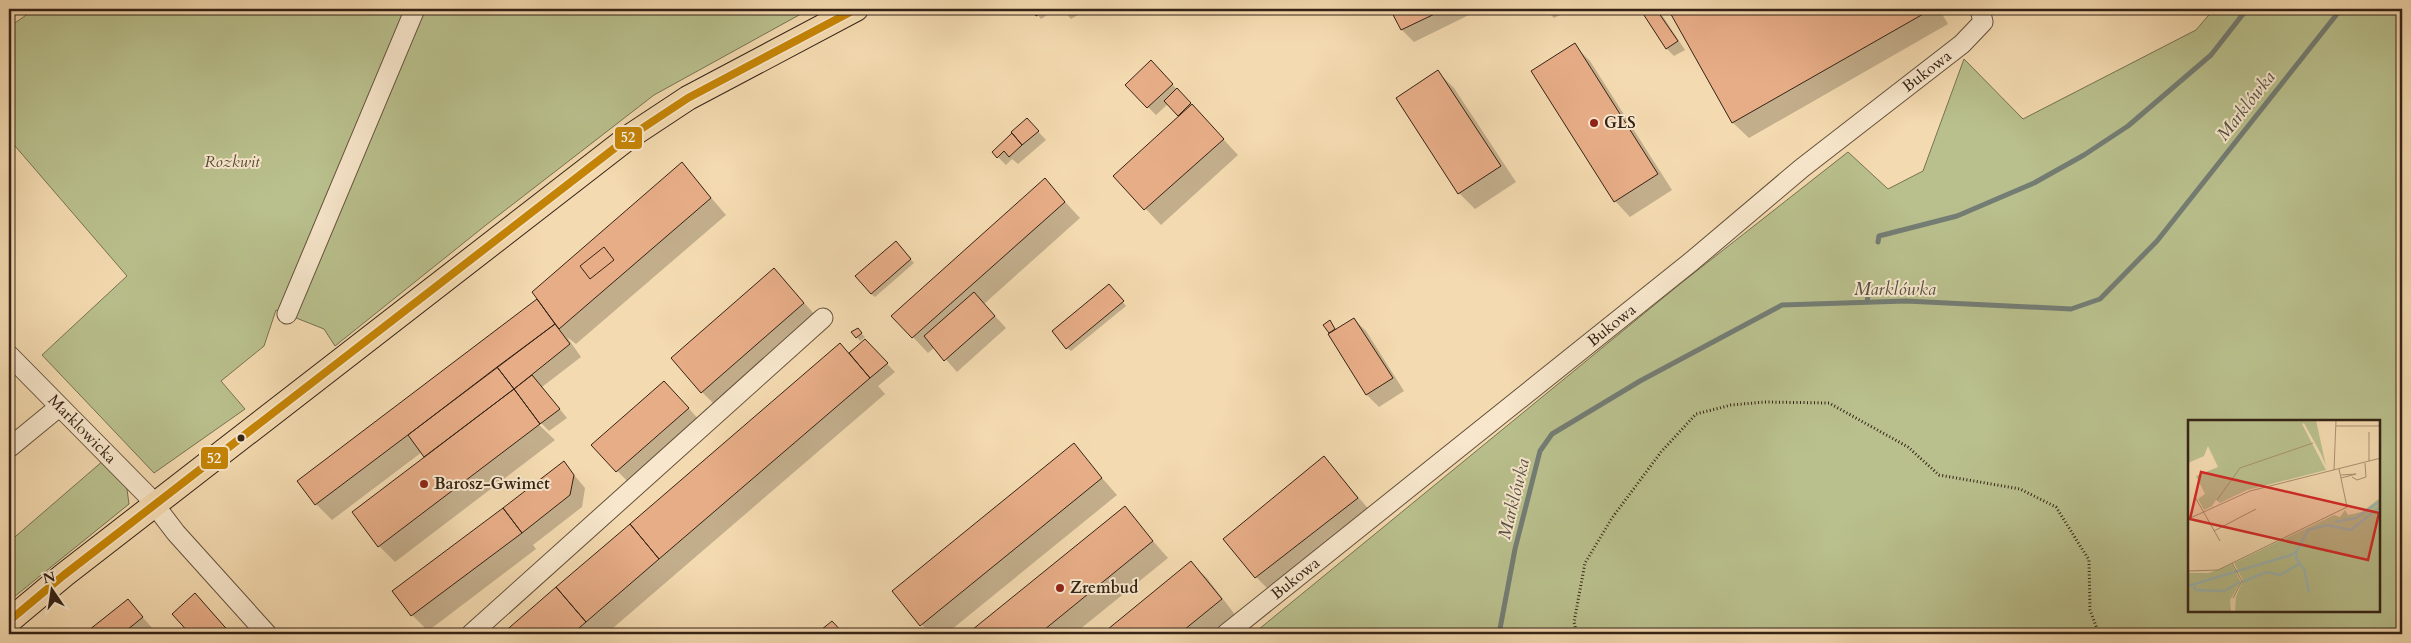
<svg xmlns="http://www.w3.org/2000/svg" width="2411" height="643" font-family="Cardo,serif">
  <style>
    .green { fill: #b9c08d; stroke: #777252; fill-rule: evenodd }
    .shadow { fill: #0003 }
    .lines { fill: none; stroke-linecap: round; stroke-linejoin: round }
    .stream { stroke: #747d74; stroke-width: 5 }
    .building { fill: #e7ad87; stroke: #352316 }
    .minor-casing { stroke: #65513c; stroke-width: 21 }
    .major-casing { stroke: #352316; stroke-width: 26 }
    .path { stroke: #352316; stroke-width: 3; stroke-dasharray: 1 2.5; stroke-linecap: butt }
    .minor { stroke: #f8e7cc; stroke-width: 19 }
    .major { stroke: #f4dab0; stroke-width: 24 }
    .bus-1-casing { stroke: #f8e7cc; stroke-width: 11 }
    .bus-1 { stroke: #c68506; stroke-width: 8 }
    .poi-dot { fill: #8f2418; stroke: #f8e7cc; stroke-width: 2 }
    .bus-dot { fill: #352316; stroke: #f8e7cc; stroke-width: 2 }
    .labels { text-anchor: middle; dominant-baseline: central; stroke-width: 4; stroke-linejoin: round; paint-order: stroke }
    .street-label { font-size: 16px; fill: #352316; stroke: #f8e7cc }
    .poi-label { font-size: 16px; font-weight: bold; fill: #352316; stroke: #f8e7cc; text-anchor: start }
    .park-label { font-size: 16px; font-style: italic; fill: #564a34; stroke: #f8e7cc }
    .water-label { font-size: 18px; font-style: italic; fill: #545045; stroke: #f8e7cc }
    .inset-river { fill: none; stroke: #9eb9b3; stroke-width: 2.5 }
    .inset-road { fill: none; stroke: #a89172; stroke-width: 1 }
    .view { fill: #d62828; fill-opacity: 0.15; stroke: #d62828; stroke-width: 2.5 }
    .inset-edge { fill: none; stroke: #352316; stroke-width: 2.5 }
    .line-badge { stroke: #f8e7cc; stroke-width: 2 }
    .badge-label { font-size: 14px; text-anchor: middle; font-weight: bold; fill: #fff }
  </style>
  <rect width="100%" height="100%" fill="#f4dab0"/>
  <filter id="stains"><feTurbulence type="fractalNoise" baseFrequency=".004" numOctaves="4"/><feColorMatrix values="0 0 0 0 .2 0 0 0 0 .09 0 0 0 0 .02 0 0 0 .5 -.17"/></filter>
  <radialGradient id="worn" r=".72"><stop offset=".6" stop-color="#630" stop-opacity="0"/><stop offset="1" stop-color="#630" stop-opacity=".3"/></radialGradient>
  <path class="green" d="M35 9H810L654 95 486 225 335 346 324 329 276 310 264 346 221 381 245 409 154 473 42 355 127 276 9 139V27Z
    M2214 9H2402V634H1253L1680 284 1848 152 1888 189 1923 171 1964 59 2023 119 2196 30ZM2190 422H2380V612H2190Z
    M104 460 126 482 129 504 9 601V542Z"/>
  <path class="shadow" d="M1033 9H1055V10L1041 19Z
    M1062 9H1088L1071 19Z
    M1392 9H1468L1471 14 1414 42 1402 30Z
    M1545 9H1572L1554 18Z
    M1641 9H1658L1685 50 1674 56 1666 48Z
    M1670 9H1939L1948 24 1749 138 1733 123Z
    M1574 45 1590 61 1672 190 1630 217 1615 201Z
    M1159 70 1238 155 1161 225 1115 176 1181 117 1168 104 1156 115 1126 85Z
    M1438 72 1454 88 1516 182 1475 209 1459 193Z
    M1035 128 1046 140 1018 164 1012 159 1006 165 993 152Z
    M682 164 726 215 576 344 567 337 581 357 542 387 567 418 549 431 537 419 535 421 555 440 395 562 379 546 426 457 422 452 332 520 316 504 299 481 539 300Z
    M1045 180 1080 218 984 304 1006 328 957 372 935 347 928 353 893 316Z
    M899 247 914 263 875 297 871 294Z
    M774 270 819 319 718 408 702 392Z
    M1112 289 1126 306 1071 351 1067 348Z
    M1354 319 1366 331 1404 391 1379 407 1367 395 1329 335 1330 322 1336 330Z
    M861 333 865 337 860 341 857 337Z
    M865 341 895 372 878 386 885 394 606 634H504L840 345 849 354Z
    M676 394 700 421 629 483 593 446Z
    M1073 445 1117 495 946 634H930L893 591Z
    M1324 458 1373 514 1272 593 1256 577Z
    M564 463 585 488 582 507 533 545 536 549 428 631 412 615 394 591Z
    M1124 508 1168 558 1074 634H969Z
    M1191 563 1207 578 1236 616 1213 634H1104Z
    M195 595 210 610 231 634H191L173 614Z
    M128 601 154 630 148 634H86Z"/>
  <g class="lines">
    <path class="stream" d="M1878 242 1879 236 1957 216 2034 183 2084 155 2128 126 2211 55 2247 9
      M1867 302 1870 283
      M1499 634 1515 549 1540 451 1552 434 1640 381 1782 305 1906 301 2071 309 2100 299 2157 241 2341 9"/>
  </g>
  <path class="building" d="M1032 9H1048L1036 16Z
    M1390 9H1445L1401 30Z
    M1640 9H1656L1678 41 1666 49Z
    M1668 9H1932L1732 123Z
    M1575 43 1658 174 1614 202 1531 71Z
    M1151 60 1173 84 1147 108 1125 85Z
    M1438 70 1501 166 1458 194 1396 98Z
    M1177 88 1191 103 1178 116 1164 101Z
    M1192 104 1224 139 1144 210 1113 176Z
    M1027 118 1039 131 1022 145 1011 132Z
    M1012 133 1022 145 1009 157 1004 151 997 158 992 152Z
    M682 162 711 198 559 329 532 292Z
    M1045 178 1065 202 912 338 891 316Z
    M896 241 911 259 871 294 855 276Z
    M604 247 614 260 590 279 580 266Z
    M774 268 804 303 701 393 671 358Z
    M1109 284 1124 301 1066 349 1052 331Z
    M974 292 995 316 944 361 924 336Z
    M537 299 555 324 315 505 297 481Z
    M1354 318 1393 378 1366 395 1328 334Z
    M1330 320 1335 329 1329 333 1323 325Z
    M555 324 570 344 514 389 497 367Z
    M858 328 862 333 856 338 851 332Z
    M865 339 888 363 870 378 849 353Z
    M840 343 870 378 659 559 630 524Z
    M497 367 514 389 424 457 408 435Z
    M532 375 560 409 540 424 514 389Z
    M664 381 689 408 616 472 591 445Z
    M514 389 540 424 378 547 352 512Z
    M1074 443 1102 478 920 626 892 591Z
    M1324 456 1358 498 1255 578 1223 539Z
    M564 461 574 475 570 495 522 533 503 508Z
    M1125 506 1153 541 1039 634H967Z
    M503 508 522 533 411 616 392 591Z
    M630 524 659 559 586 622 556 587Z
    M1191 561 1222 599 1179 634H1102Z
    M556 587 586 622 572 634H502Z
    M195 593 231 634H190L172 614Z
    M128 599 143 617 122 634H84Z
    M832 621 844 634H816Z"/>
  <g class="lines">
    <defs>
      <g id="minor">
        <path d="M287 314 415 9"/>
        <path id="s1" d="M9 355 147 495 176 533 267 634"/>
        <path d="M9 448 59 407"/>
        <path d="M471 634 823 318"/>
        <path id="s2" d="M1226 634 1692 261 1802 168 1962 44 1983 22 1980 9"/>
      </g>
      <path id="major" d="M9 621 64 575 629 137 688 98 856 9"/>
    </defs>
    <use href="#minor" class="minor-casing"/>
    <use href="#major" class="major-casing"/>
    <path class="path" d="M1577 634 1574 622 1585 563 1612 518 1661 452 1696 414 1731 405 1765 402 1829 403 1908 447 1939 475 2020 489 2056 507 2089 560 2090 610 2099 634"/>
    <use href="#minor" class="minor"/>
    <use href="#major" class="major"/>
    <defs>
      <path id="bus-1" d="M9 621 64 575 629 137 688 98 856 9"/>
    </defs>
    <use href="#bus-1" class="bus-1-casing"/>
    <use href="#bus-1" class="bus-1"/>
  </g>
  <g class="poi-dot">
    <circle cx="1594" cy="123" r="5"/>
    <circle cx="424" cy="484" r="5"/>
    <circle cx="1060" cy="588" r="5"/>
  </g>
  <circle class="bus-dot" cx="241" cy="438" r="4.5"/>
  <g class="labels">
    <g class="street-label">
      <text stroke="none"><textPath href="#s2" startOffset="899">Bukowa</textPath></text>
      <text stroke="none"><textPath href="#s2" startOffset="494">Bukowa</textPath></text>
      <text stroke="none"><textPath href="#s1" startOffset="104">Marklowicka</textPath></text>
      <text stroke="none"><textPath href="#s2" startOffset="89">Bukowa</textPath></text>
    </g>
    <g class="poi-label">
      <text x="1604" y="123">GLS</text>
      <text x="434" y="484">Barosz-Gwimet</text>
      <text x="1070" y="588">Zrembud</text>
    </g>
    <g class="park-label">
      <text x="232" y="162">Rozkwit</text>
    </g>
    <g class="water-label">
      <text transform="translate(2246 106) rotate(-52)">Marklówka</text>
      <text x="1895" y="289">Marklówka</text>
      <text transform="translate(1514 499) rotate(-76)">Marklówka</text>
    </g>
  </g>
  <g transform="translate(2188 420)">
    <rect width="192" height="192" fill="#f4dab0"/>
    <path d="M0 0H128L138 46 133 34 116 3 114 4 138 50 59 70 32 83 28 80 24 86 16 90 10 79 17 74 8 56 30 47 20 26 16 36 0 43ZM192 78V192H47L48 177 55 160 46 143 146 95 152 97 157 90 160 95 174 92ZM44 144 53 162 42 180 43 192H0V153H21Z" fill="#b9c08d"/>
    <path class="inset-river" d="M147 102 168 98 192 81M109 133 108 138 115 148M116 148 121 172M54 162 78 152 92 155 111 144M0 166 103 135 109 131 120 110 139 105 163 110 193 86M6 166 8 170 36 171 52 162"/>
    <path class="inset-road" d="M148 6H191L192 0M181 41V12M146 50 148 0M153 55 168 54M164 57 169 60 178 57 177 43M153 58 168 54M7 77 32 121M29 80 52 48 125 23M0 99 62 71 193 38M26 111 68 89M44 143 54 161 45 178M0 151 30 150 159 87 151 49"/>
    <path class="view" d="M13 52 191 93 180 140 2 99Z"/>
    <rect width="192" height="192" class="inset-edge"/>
  </g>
  <g class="line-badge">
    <rect x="614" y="126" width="29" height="24" rx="5" fill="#c68506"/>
    <rect x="200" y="446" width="29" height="24" rx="5" fill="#c68506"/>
  </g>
  <g class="badge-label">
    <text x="628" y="142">52</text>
    <text x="214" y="463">52</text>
  </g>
  <rect width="2411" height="643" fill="none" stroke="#f4dab0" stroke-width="30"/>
  <rect x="10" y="10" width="2391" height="623" fill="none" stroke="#352316" stroke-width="2.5"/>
  <rect x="15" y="15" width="2381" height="613" fill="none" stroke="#352316"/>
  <g transform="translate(52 590) rotate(347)" stroke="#f8e7cc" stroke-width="4" paint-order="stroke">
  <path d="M0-4L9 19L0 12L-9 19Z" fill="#352316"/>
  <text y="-8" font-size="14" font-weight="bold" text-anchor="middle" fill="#352316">N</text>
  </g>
  <rect width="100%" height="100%" filter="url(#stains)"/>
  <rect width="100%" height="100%" fill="url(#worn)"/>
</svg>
